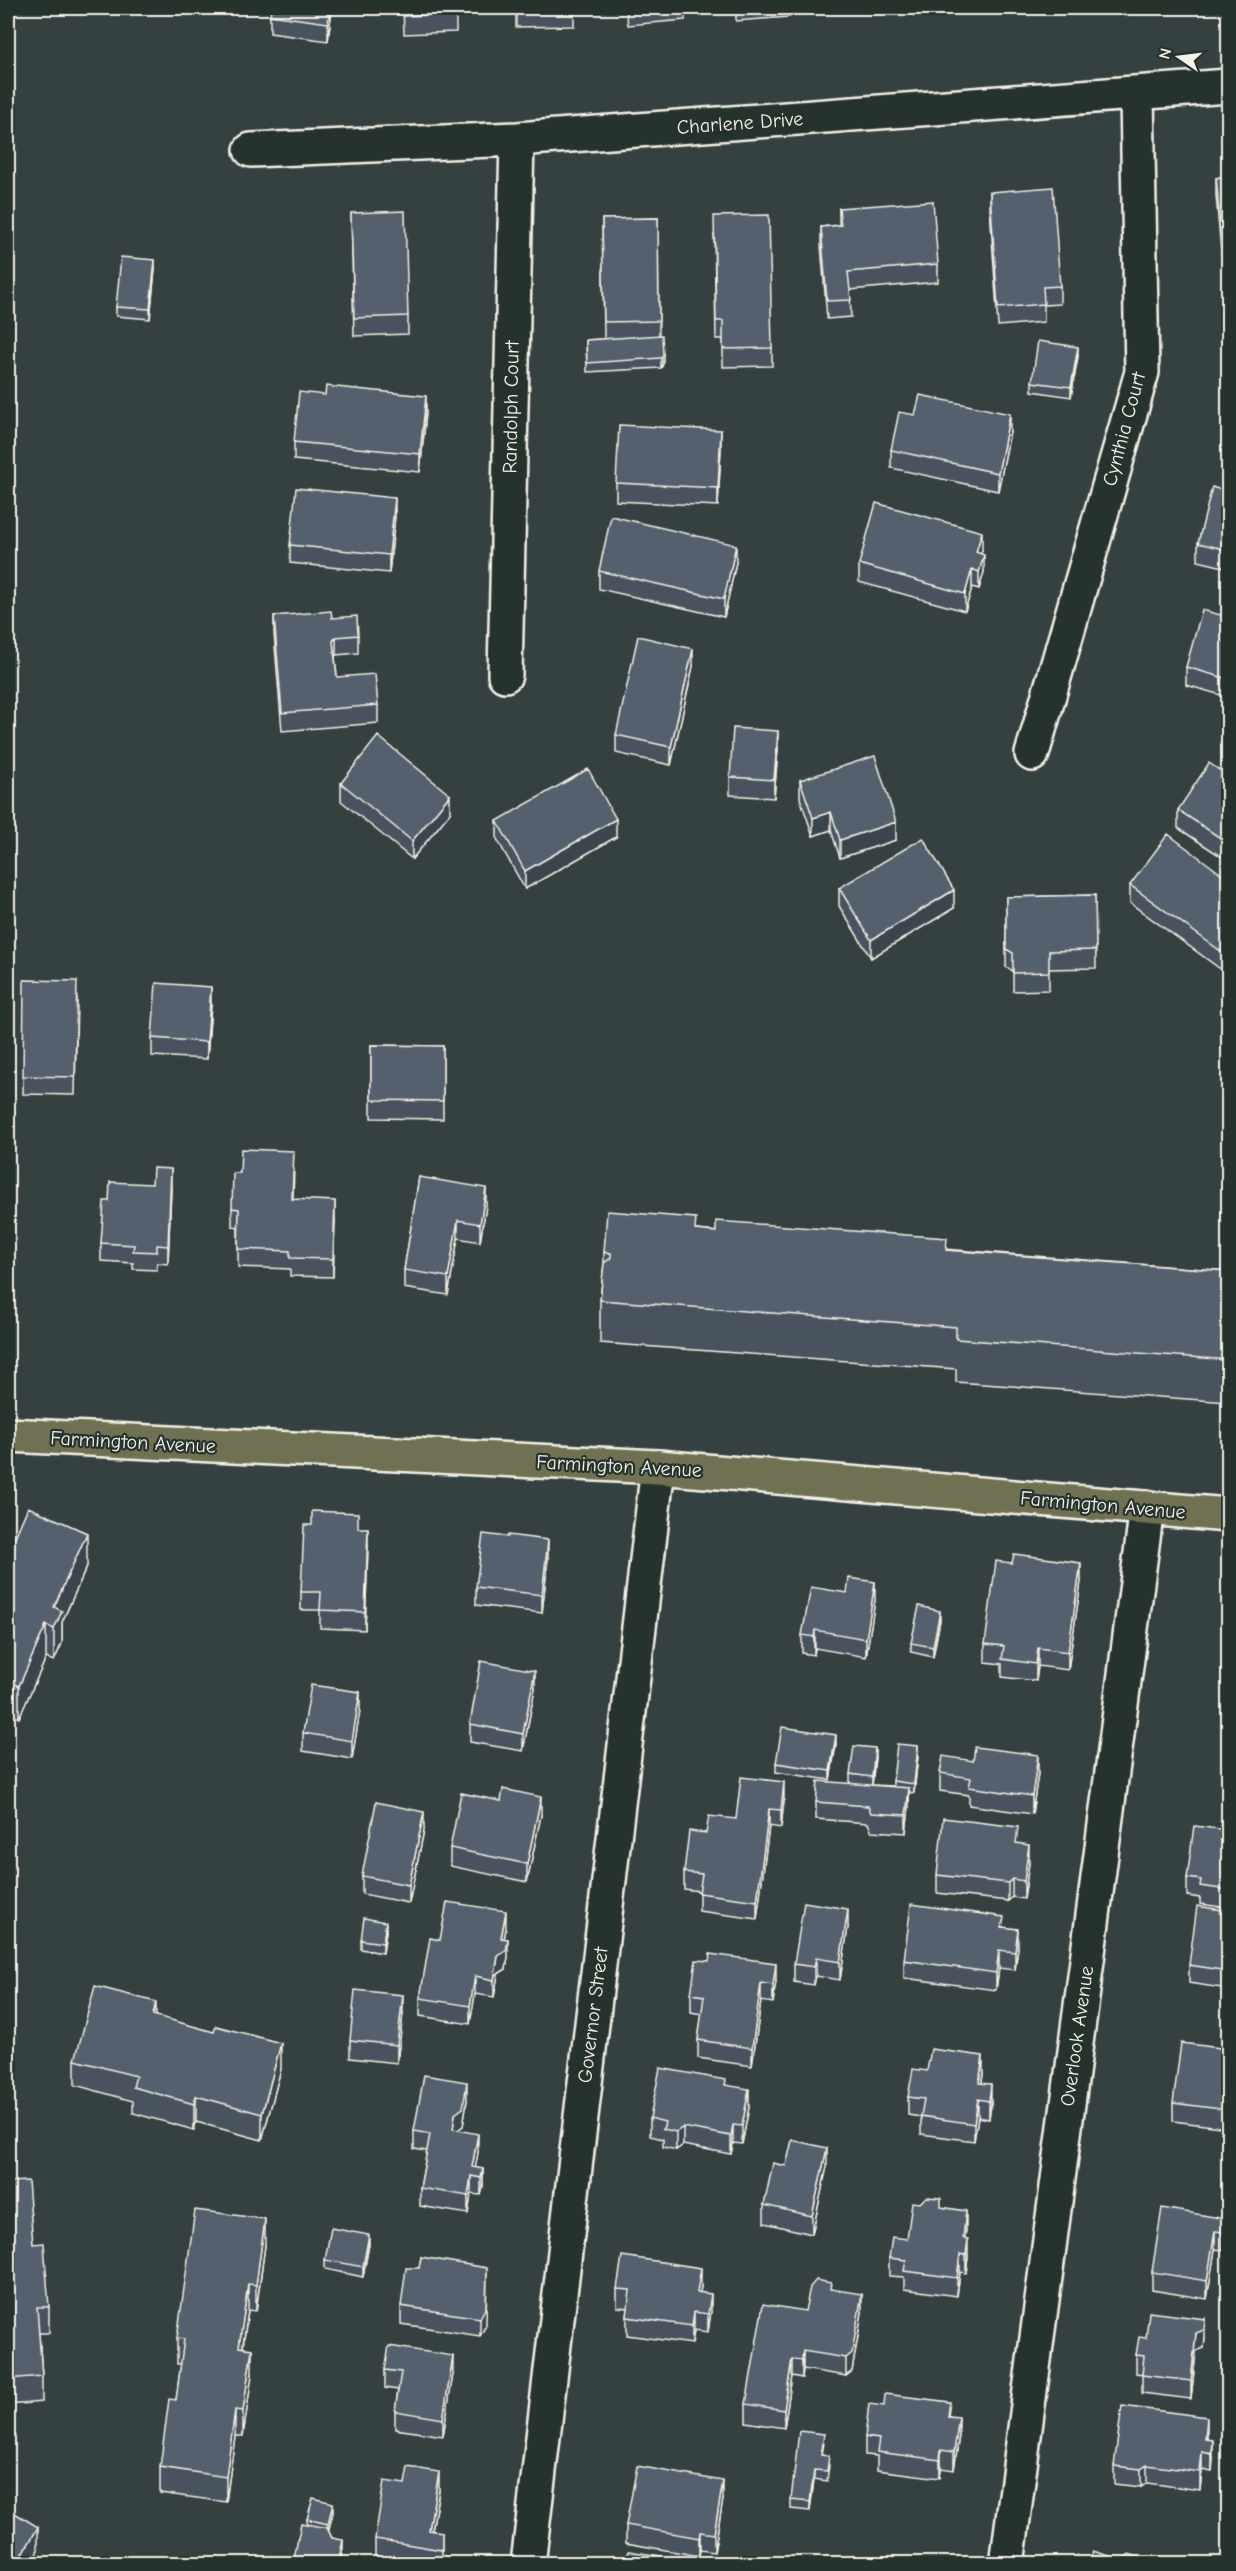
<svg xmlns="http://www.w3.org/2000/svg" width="1236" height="2571" font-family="'Comic Neue',sans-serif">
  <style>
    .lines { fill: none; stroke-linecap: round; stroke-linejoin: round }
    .minor-casing { stroke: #f4f1e8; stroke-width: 38 }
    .major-casing { stroke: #f4f1e8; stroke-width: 38 }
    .minor { stroke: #26332d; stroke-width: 33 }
    .major { stroke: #706f52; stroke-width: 33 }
    .wall { fill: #48535f; stroke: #f4f1e8; stroke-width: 1.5 }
    .shaded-wall { fill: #3b444d; stroke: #f4f1e8; stroke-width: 1.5 }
    .building { fill: #54616e; stroke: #f4f1e8; stroke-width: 1.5 }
    .labels { text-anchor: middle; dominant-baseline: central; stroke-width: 4.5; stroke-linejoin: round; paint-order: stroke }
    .street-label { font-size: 20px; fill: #f4f1e8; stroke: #26332d }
  </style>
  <rect width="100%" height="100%" fill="#344140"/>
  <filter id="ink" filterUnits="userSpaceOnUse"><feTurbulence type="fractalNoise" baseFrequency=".0167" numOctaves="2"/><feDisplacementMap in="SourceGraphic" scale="12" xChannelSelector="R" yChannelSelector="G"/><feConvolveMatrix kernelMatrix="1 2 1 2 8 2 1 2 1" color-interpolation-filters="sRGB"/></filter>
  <g filter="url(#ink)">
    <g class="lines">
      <defs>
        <path id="minor" d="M251 150 517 139 1228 86
          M505 675 517 139
          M1032 754 1142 372 1137 95
          M528 2564 658 1467
          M1007 2564 1147 1508"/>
        <path id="major" d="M8 1435 658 1467 1228 1515"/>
      </defs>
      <use href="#minor" class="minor-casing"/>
      <use href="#major" class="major-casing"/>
      <use href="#minor" class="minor"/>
      <use href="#major" class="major"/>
    </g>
    <path class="wall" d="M332 8 328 41 270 33V15Z
      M403 8H456V32L404 34Z
      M516 8H574V26L516 27Z
      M626 8H685V20L628 25Z
      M736 8H789V17L736 21Z
      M837 8H901L837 13Z
      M1228 176V284H1224L1216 196V178Z
      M990 192 1060 286V304L1044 305V322L998 326 990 209Z
      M839 208 938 264V282L850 290 851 317 827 319 821 245V227L839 225Z
      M351 213 408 316V334L354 336Z
      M658 218 659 336 663 364 661 368 587 372 586 340 604 339 602 219Z
      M714 234 772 348V366L723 367V339H716Z
      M155 269 150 319 116 316V307Z
      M1078 356 1071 397 1032 391V382Z
      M426 413 420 472 294 460V442Z
      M915 415 1010 432 998 491 891 468V450Z
      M1228 422V466L1222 464V446Z
      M721 448 718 506 616 501V483Z
      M1228 492V568L1198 561V543Z
      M395 516 389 573 290 563V545Z
      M982 550 980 554 984 572 979 589 972 587 965 611 859 582V564Z
      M736 562 724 617 599 589V571Z
      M274 616 332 618 358 635V653L336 655 335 656 337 677 378 705V723L282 731 274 634Z
      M1228 617V697L1186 685V667Z
      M693 666 671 765 616 753V735Z
      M778 749 774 798 730 795V777Z
      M1228 776V861L1178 828V810Z
      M800 780 896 840 840 858 831 830 813 836 800 798Z
      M341 783 450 813 412 859 341 801Z
      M497 821 616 837 525 889 497 839Z
      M1228 879 1226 973 1130 903V885Z
      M839 888 954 908 871 958 839 906Z
      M1095 895 1096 968 1049 969V990L1013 991V971L1006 967V897Z
      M77 999 75 1095 23 1094V1076Z
      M211 1004 207 1059 152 1056V1038Z
      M371 1045 443 1046V1119L371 1118Z
      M294 1169 293 1199 335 1219 333 1277 290 1276V1269L238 1267V1227L232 1226V1208L240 1173Z
      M419 1177 486 1206 480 1242 458 1238 448 1295 404 1288V1270Z
      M171 1187 168 1264 157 1263V1270L133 1269V1263L101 1261V1243L109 1201Z
      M696 1230 1228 1271V1402L956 1382V1369L600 1343V1300L604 1263V1252Z
      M358 1528 368 1546 365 1630 320 1628V1610H301V1592Z
      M8 1553 87 1566 62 1622V1643L54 1661 46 1658 19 1718 8 1713Z
      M548 1558 542 1613 476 1605V1587Z
      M1081 1581 1068 1670 1038 1666 1036 1681 1002 1677V1664L985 1662V1644Z
      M875 1600 866 1657 815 1648 814 1655 802 1653V1635Z
      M940 1620 933 1657 911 1652V1643Z
      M535 1688 523 1751 470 1742V1724Z
      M360 1710 352 1759 303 1751V1733Z
      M836 1744 830 1780 776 1772V1763Z
      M918 1755 914 1793 909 1792V1806L906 1833 871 1831 868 1823 816 1819V1802L850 1783V1774L875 1757 872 1785 893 1786V1781Z
      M940 1773H1038L1032 1814 969 1805V1795L940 1791Z
      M784 1800 781 1828 769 1826 757 1919 699 1911V1891L684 1889V1872L706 1833Z
      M541 1815 527 1882 450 1866V1848Z
      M424 1830 409 1903 362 1894V1876Z
      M1228 1830V1908L1200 1904V1898L1187 1896V1878Z
      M1029 1863 1024 1899 1012 1897 1008 1901 937 1893V1875Z
      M1228 1911V1989L1189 1983V1965Z
      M848 1927 840 1980 816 1976 814 1985 794 1982V1964Z
      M1004 1927 1018 1947 1015 1970 999 1968 996 1990 904 1978V1960Z
      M506 1929 504 1938 508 1957 506 1969 498 1974 494 1997 475 1994 470 2024 420 2016V1998L440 1940Z
      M386 1931 383 1953 361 1949V1940Z
      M776 1981 773 2003 761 2001 752 2066 698 2058V2040L702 2014 691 2012V1994Z
      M403 2013 397 2063 350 2058V2040Z
      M156 2016 281 2069 262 2140 196 2122 194 2130 133 2113V2101L75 2085V2060Z
      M1228 2049V2128L1173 2121V2103Z
      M927 2071 983 2074 982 2083 991 2102 989 2119 978 2117 974 2141 921 2134V2117L908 2115V2097Z
      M726 2085 749 2107 742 2144 733 2143 731 2154 683 2145 676 2150 663 2147V2139L650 2136V2118Z
      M467 2100 463 2126 457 2130 478 2152 475 2168 483 2169V2187L481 2195 471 2194 468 2214 420 2206V2188L427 2151 414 2149V2131Z
      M786 2166H827L812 2234 764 2223V2205Z
      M8 2182 33 2244 49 2307V2333H39L42 2376V2402L8 2405Z
      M941 2208 966 2229 965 2238 968 2257 966 2273 960 2272 957 2296 904 2289V2277L889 2276V2258L907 2239Z
      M1226 2219V2237L1223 2250 1215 2249 1207 2299 1152 2290V2272Z
      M369 2244 363 2277 325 2269V2260Z
      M265 2245 256 2311 248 2310 243 2347 252 2374 243 2436H235L226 2502 160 2493V2467L176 2400 181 2364H177V2338Z
      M421 2257 486 2325 480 2336 401 2324V2306L419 2268Z
      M701 2286 700 2292 711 2311 708 2332 694 2330 692 2344 627 2335V2317L628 2308 617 2307V2289Z
      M831 2289 862 2312 852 2371 846 2376 803 2369 802 2378 792 2376 784 2428 746 2422V2404L805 2311Z
      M1205 2337 1204 2348 1196 2351 1191 2399 1142 2393V2374L1136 2373V2355L1146 2338Z
      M385 2370 453 2374 443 2436 395 2429V2411L398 2390 385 2388Z
      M950 2416 959 2435 954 2470 941 2468 940 2478 877 2470V2456L865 2455V2437Z
      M1207 2435V2439L1213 2458 1212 2472 1202 2470 1200 2490 1147 2483 1141 2487 1114 2484V2466Z
      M824 2443 822 2455 829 2465 827 2481 814 2479 810 2511 791 2509V2500Z
      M439 2490 432 2531 442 2532V2564H417L375 2557V2539Z
      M723 2499 714 2552 700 2550 699 2556 626 2543V2525Z
      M333 2512 328 2530 332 2538 343 2549 307 2524V2519Z"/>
    <path class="shaded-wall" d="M330 8H332L328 41V23Z
      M155 260V269L150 319V309Z
      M1078 347V356L1071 397V387Z
      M663 355V364L661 368V358Z
      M426 396V413L420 472V454Z
      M1010 414V432L998 491V473Z
      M721 430V448L718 506V488Z
      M395 498V516L389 573V555Z
      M982 532V550L976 570V552Z
      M736 545V562L724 617V599Z
      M984 555V572L979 589V572Z
      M972 569V587L965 611V594Z
      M336 637V655L333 658V641Z
      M693 649V666L671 765V747Z
      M778 731V749L774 798V780Z
      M450 795V813L412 859V841Z
      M831 812V830L813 836V818Z
      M616 819V837L525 889V871Z
      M896 822V840L840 858V840Z
      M954 890V908L871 958V940Z
      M1228 952V970L1226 973V955Z
      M211 987V1004L207 1059V1042Z
      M171 1169V1187L168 1264V1246Z
      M486 1188V1206L480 1242V1224Z
      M335 1201V1219L333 1277V1259Z
      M458 1220V1238L448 1295V1277Z
      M368 1528V1546L365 1630V1612Z
      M87 1533V1566L62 1622V1643L54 1661V1607Z
      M548 1540V1558L542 1613V1595Z
      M1081 1563V1581L1068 1670V1652Z
      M875 1582V1600L866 1657V1639Z
      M940 1611V1620L933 1657V1647Z
      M46 1625V1658L19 1718V1686Z
      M815 1630V1648L814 1655V1637Z
      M1038 1648V1666L1036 1681V1664Z
      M535 1671V1688L523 1751V1734Z
      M360 1692V1710L352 1759V1741Z
      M836 1735V1744L830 1780V1771Z
      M918 1746V1755L914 1793V1784Z
      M875 1748V1757L872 1786V1777Z
      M1038 1755V1773L1032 1814V1796Z
      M784 1782V1800L781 1828V1810Z
      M909 1788V1806L906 1833V1815Z
      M541 1797V1815L527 1882V1864Z
      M769 1809V1826L757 1919V1901Z
      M424 1812V1830L409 1903V1885Z
      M1029 1845V1863L1024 1899V1881Z
      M1012 1879V1897L1008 1901V1883Z
      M848 1909V1927L840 1980V1962Z
      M506 1911V1929L501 1954 508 1939V1957L506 1969 498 1974 494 1997V1980Z
      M386 1922V1931L383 1953V1943Z
      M1018 1929V1947L1015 1970V1952Z
      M999 1950V1968L996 1990V1973Z
      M816 1958V1976L814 1985V1967Z
      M776 1963V1981L773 2003V1985Z
      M475 1976V1994L470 2024V2006Z
      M761 1983V2001L752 2066V2048Z
      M403 1995V2013L397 2063V2045Z
      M156 2002V2028L153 2015Z
      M281 2043V2069L262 2140V2114Z
      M983 2056V2074L979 2101V2083Z
      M467 2082V2100L463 2126 455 2132 453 2129 455 2114Z
      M991 2084V2102L989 2119V2101Z
      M749 2089V2107L742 2144V2126Z
      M196 2096V2122L194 2130V2104Z
      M978 2099V2117L974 2141V2124Z
      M733 2125V2143L731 2154V2136Z
      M683 2127V2145L676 2150V2132Z
      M478 2134V2152L474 2176 472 2167Z
      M827 2148V2166L812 2234V2216Z
      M483 2169V2187L481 2195V2178Z
      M471 2176V2194L468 2214V2196Z
      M966 2211V2229L963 2256V2238Z
      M265 2219V2245L256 2311V2285Z
      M1226 2219V2237L1223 2250V2232Z
      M1215 2231V2249L1207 2299V2281Z
      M369 2235V2244L363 2277V2267Z
      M968 2239V2257L966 2273V2255Z
      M960 2254V2272L957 2296V2278Z
      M487 2268 486 2325 480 2336V2318Z
      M701 2268V2286L697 2310V2292Z
      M248 2284V2310L239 2372V2347Z
      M711 2294V2311L708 2332V2314Z
      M862 2294V2312L852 2371 846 2376V2358Z
      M694 2312V2330L692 2344V2326Z
      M1205 2319V2337L1204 2348 1196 2351 1191 2399V2381L1196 2333Z
      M252 2349V2374L243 2436V2411Z
      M803 2351V2369L802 2378V2360Z
      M453 2356V2374L443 2436V2419Z
      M792 2359V2376L784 2428V2410Z
      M235 2410V2436L226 2502V2477Z
      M959 2417V2435L954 2470V2452Z
      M1207 2417V2435L1205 2453V2439Z
      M1213 2440V2458L1212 2472V2454Z
      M941 2450V2468L940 2478V2460Z
      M1202 2452V2470L1200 2490V2472Z
      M1147 2465V2483L1141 2487V2469Z
      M814 2470V2479L810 2511V2502Z
      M439 2472V2490L429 2548V2530Z
      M723 2481V2499L714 2552V2534Z
      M333 2503V2512L328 2534V2524Z
      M38 2527V2553L32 2564H17Z
      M700 2532V2550L699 2556V2538Z
      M343 2540V2549L340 2564H338Z"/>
    <path class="building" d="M271 8H330L328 23 270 15Z
      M404 8H456V14L404 16Z
      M516 8H574L516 9Z
      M1228 176V266H1224L1216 178Z
      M1053 187 1060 286 1043 287 1044 304 998 308 990 192Z
      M933 201 938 264 848 272 851 300 827 301 821 227 841 225 839 208Z
      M405 211 408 316 354 318 351 213Z
      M769 215 772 348 723 349V321H716L714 216Z
      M658 218 659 321 604 322 602 219Z
      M121 257 155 260 150 309 116 307Z
      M662 335 663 355 661 358 587 363 586 340Z
      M1038 341 1078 347 1071 387 1032 382Z
      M326 386 426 396 420 454 294 442 299 392 325 395Z
      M920 395 1010 414 998 473 891 450 899 412 915 415Z
      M1228 422V448L1222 446Z
      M619 425 721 430 718 488 616 483Z
      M1212 487 1228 492V550L1198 543Z
      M296 488 395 498 389 555 290 545Z
      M876 503 982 532 976 552 984 555 979 572 972 569 965 594 859 564Z
      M611 516 736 545 724 599 599 571Z
      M1202 610 1228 617V679L1186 667Z
      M331 611 332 618 357 616 358 635 336 637 333 641 337 677 375 674 378 705 282 713 274 616Z
      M638 636 693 649 671 747 616 735Z
      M733 728 778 731 774 780 730 777Z
      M378 736 450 795 412 841 341 783Z
      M875 756 896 822 840 840 831 812 813 818 800 780Z
      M1209 763 1228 776V843L1178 810Z
      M588 769 616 819 525 871 497 821Z
      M1168 834 1228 879V952L1226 955 1130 885Z
      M923 838 954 890 871 940 839 888Z
      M1095 895 1096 950 1049 951V972L1013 973V953L1006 949V897Z
      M24 980 77 981 75 1077 23 1076Z
      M156 983 211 987 207 1042 152 1038Z
      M371 1045 443 1046V1101L371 1100Z
      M241 1149 294 1151 292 1199 335 1201 333 1259 290 1258V1251L238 1249 239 1209 232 1208 233 1173H240Z
      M153 1168 171 1169 168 1246 157 1245V1252L133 1251 134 1245 101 1243 104 1201H109L110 1182 152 1184Z
      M419 1177 486 1188 480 1224 458 1220 448 1277 404 1270Z
      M607 1211 696 1218 695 1230 716 1232V1221L947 1238 946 1250 1228 1271V1360L956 1339V1327L600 1300 604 1263 611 1258V1253L604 1252Z
      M28 1507 87 1533 54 1607 62 1611 54 1629 46 1625 19 1686 8 1680V1553Z
      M312 1511 358 1513V1528H368L365 1612 320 1610 321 1592H301L304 1525H312Z
      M483 1534 508 1537V1535L548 1540 542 1595 476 1587Z
      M1014 1554 1081 1563 1068 1652 1038 1648 1036 1664 1002 1659 1004 1646 985 1644 996 1561 1012 1563Z
      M849 1578 875 1582 866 1639 815 1630 814 1637 802 1635 811 1587 847 1593Z
      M919 1606 940 1611 933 1647 911 1643Z
      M481 1661 535 1671 523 1734 470 1724Z
      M311 1685 360 1692 352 1741 303 1733Z
      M782 1727 836 1735 830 1771 776 1763Z
      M897 1744 918 1746 914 1784 893 1781Z
      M854 1746 875 1748 872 1777 850 1774Z
      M975 1747 1038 1755 1032 1796 969 1787 971 1778 940 1773 943 1756 973 1761Z
      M741 1777 784 1782 781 1810 769 1809 757 1901 699 1893 702 1874 684 1872 689 1831 706 1833 709 1816 736 1819Z
      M818 1781 909 1788 906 1815 871 1813 868 1806 816 1802Z
      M503 1789 541 1797 527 1864 450 1848 461 1793 501 1801Z
      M376 1802 424 1812 409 1885 362 1876Z
      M943 1818 1018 1827 1016 1843 1029 1845 1024 1881 1012 1879 1008 1883 937 1875Z
      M1194 1826 1228 1830V1890L1200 1886 1201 1880 1187 1878Z
      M447 1902 506 1911 501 1938 508 1939 506 1951 498 1956 494 1980 475 1976 470 2006 420 1998 430 1938 440 1940Z
      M804 1902 848 1909 840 1962 816 1958 814 1967 794 1964Z
      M911 1904 1004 1917 1002 1927 1018 1929 1015 1952 999 1950 996 1973 904 1960Z
      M1197 1906 1228 1911V1971L1189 1965Z
      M364 1918 386 1922 383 1943 361 1940Z
      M710 1954 776 1963 773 1985 761 1983 752 2048 698 2040 704 1996 691 1994 696 1960 709 1961Z
      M95 1986 156 2002 153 2015 214 2032 216 2026 281 2043 262 2114 196 2096 194 2104 133 2087 136 2076 75 2060Z
      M355 1990 403 1995 397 2045 350 2040Z
      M1181 2043 1228 2049V2110L1173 2103Z
      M931 2049 983 2056 979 2083 991 2084 989 2101 978 2099 974 2124 921 2116 924 2099 908 2097 913 2069 927 2071Z
      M660 2068 726 2080 725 2085 749 2089 742 2126 733 2125 731 2136 683 2127 676 2132 663 2129 665 2122 650 2118Z
      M424 2075 467 2082 463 2108 455 2114 453 2129 478 2134 472 2167 483 2169 481 2178 471 2176 468 2196 420 2188 430 2134 414 2131Z
      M792 2140 827 2148 812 2216 764 2205 773 2163 786 2166Z
      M28 2181 33 2244 44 2243 49 2307H37L42 2376 8 2379V2182Z
      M926 2197 941 2198V2207L966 2211 963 2238 968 2239 966 2255 960 2254 957 2278 904 2271 906 2260 889 2258 892 2237 907 2239 912 2202 920 2203Z
      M1162 2208 1226 2219 1223 2232 1215 2231 1207 2281 1152 2272Z
      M195 2210 265 2219 256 2285 248 2284 239 2347 252 2349 243 2411 235 2410 226 2477 160 2467 169 2399 176 2400 184 2339 177 2338Z
      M331 2228 369 2235 363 2267 325 2260Z
      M622 2256 701 2268 697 2292 711 2294 708 2314 694 2312 692 2326 627 2317 630 2290 617 2289Z
      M421 2257 487 2268 486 2307 480 2318 401 2306 406 2268H419Z
      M816 2280 831 2283 830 2289 862 2294 852 2353 846 2358 803 2351 802 2360 792 2359 784 2410 746 2404 763 2304 805 2311 810 2287Z
      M1149 2312 1205 2319 1204 2330 1196 2333 1191 2381 1142 2375 1144 2356 1136 2355 1139 2337 1146 2338Z
      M389 2346 453 2356 443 2419 395 2411 401 2372 385 2370Z
      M885 2394 950 2402 948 2416 959 2417 954 2452 941 2450 940 2460 877 2452 879 2439 865 2437 869 2404 884 2406Z
      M1122 2406 1207 2417 1205 2439 1213 2440 1212 2454 1202 2452 1200 2472 1147 2465 1141 2469 1114 2466Z
      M799 2431 824 2434 821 2455 829 2456 827 2471 814 2470 810 2502 791 2500Z
      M637 2466 723 2481 714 2534 700 2532 699 2538 626 2525Z
      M408 2467 439 2472 429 2530 442 2532V2550L375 2539 384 2481 405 2484Z
      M313 2498 333 2503 328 2524 307 2519Z
      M8 2509 38 2527 17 2564H8Z
      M301 2523 327 2528 332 2538 343 2540 338 2564H293Z
      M628 2551 699 2562V2564H626Z
      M1093 2551 1123 2560 1129 2554 1161 2564H1089Z"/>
  </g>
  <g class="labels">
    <g class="street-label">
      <text transform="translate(740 123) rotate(-4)">Charlene Drive</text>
      <text transform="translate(511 407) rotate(-89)">Randolph Court</text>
      <text transform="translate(1124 429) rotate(-75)">Cynthia Court</text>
      <text transform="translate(133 1442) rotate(3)">Farmington Avenue</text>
      <text transform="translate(619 1466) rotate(3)">Farmington Avenue</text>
      <text transform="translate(1103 1505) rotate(5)">Farmington Avenue</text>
      <text transform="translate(593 2015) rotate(-83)">Governor Street</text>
      <text transform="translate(1077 2036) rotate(-82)">Overlook Avenue</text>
    </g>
  </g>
  <rect width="1236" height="2571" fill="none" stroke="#26332d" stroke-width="30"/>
  <rect x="15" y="15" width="1206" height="2541" fill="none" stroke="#f4f1e8" stroke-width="2" filter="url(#ink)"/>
  <g transform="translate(1179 57) rotate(284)" stroke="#26332d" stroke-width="4.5" paint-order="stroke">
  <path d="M0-4.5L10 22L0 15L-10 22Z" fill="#f4f1e8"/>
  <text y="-9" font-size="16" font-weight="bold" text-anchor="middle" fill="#f4f1e8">N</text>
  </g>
</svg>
